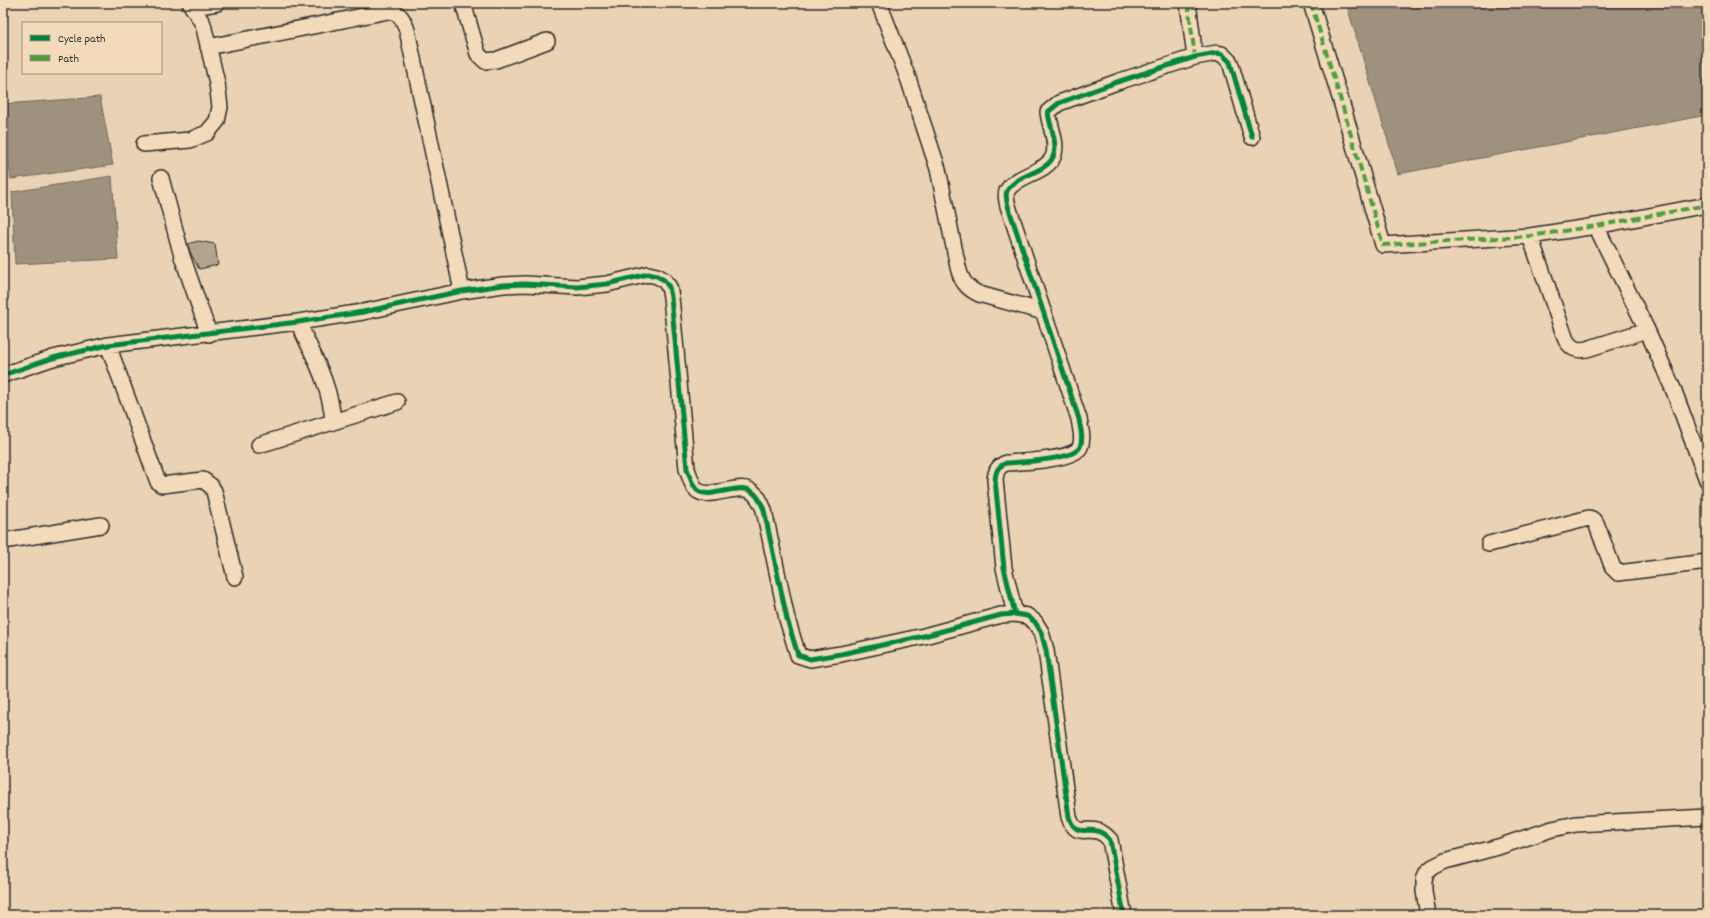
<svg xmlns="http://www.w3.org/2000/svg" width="1710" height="918" font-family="Dekko,sans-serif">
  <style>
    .water { fill: #9e917e; stroke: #70685d }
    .building { fill: #b4a48e; stroke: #2b2b2b }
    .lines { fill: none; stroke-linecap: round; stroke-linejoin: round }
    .minor-casing { stroke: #2b2b2b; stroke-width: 18 }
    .minor { stroke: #f2daba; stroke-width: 15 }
    .quiet { stroke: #4f9d41; stroke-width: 4; stroke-dasharray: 8 4; stroke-linecap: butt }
    .cycleway-casing { stroke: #f2daba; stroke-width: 8 }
    .cycleway { stroke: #00873e; stroke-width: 5 }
  </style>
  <rect width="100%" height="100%" fill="#ead3b4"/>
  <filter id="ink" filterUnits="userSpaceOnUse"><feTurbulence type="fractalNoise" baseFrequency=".025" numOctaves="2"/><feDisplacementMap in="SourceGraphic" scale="8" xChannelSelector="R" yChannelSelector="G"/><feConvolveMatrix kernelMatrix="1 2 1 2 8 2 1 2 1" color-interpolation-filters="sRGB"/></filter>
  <g filter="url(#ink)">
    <path class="water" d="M1346 3H1707V115L1398 174Z
      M100 97 113 165 11 179 3 126V104Z
      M112 176 118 259 15 264 12 192Z"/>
    <path class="building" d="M198 241 215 244 218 265 199 269 190 252 188 244Z"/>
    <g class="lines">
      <defs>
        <path id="minor" d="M463 3 478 54 485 61 496 60 547 41
          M879 3 908 78 938 169 958 267C961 280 966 288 979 294L1044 312
          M1188 3 1195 57
          M1311 3 1341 101 1383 245 1530 236 1596 226 1707 205
          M193 7 217 3
          M208 47 388 11C400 12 403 19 407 30L462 291
          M144 144 190 140 207 133 217 121 220 107 217 83 203 24 190 3
          M161 178 182 256 209 334
          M1596 226 1647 330 1674 391 1707 480
          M1530 236 1566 340C1572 349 1576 351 1587 349L1647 330
          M298 322C313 355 331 386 333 422
          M108 345 158 482 162 485 203 480 211 486 214 491 235 577
          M3 375 53 358 108 345 298 322 363 312 462 291 503 285 525 284 577 287 607 284 648 274 657 276 664 280 669 287 671 297 687 469C690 476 692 487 698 491 703 494 708 494 713 493 740 489 753 480 764 510L787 619 798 655 810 659 841 654 924 636 1001 615 1015 614 1027 616 1035 622 1041 632 1046 650 1069 817C1078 844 1092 818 1110 840L1124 915
          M259 445 397 402
          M3 541 101 525
          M1489 544 1589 518 1592 519 1596 523 1613 568 1618 573 1707 562
          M1015 614 1004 568 995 480C996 471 997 467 1006 463 1020 462 1074 460 1080 447 1084 438 1080 427 1079 419L1008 206C1007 202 1005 196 1007 191 1015 175 1046 173 1053 157 1059 144 1049 125 1048 112L1059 103 1117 82 1195 57 1217 53 1222 54 1230 62 1252 137
          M1428 915 1424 891V879L1427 872 1433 867 1445 861 1498 847 1552 829 1576 824 1707 817"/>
      </defs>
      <use href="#minor" class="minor-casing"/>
      <use href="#minor" class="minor"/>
      <path class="quiet" d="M1188 3 1195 57
        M1311 3 1341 101 1383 245 1530 236 1596 226 1707 205"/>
      <defs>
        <path id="cycleway" d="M3 375 53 358 108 345 298 322 363 312 462 291 503 285 525 284 577 287 607 284 648 274 657 276 664 280 669 287 671 297 687 469C690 476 692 487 698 491 703 494 708 494 713 493 740 489 753 480 764 510L787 619 798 655 810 659 841 654 924 636 1001 615 1015 614 1027 616 1035 622 1041 632 1046 650 1069 817C1078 844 1092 818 1110 840L1124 915
          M1015 614 1004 568 995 480C996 471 997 467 1006 463 1020 462 1074 460 1080 447 1084 438 1080 427 1079 419L1008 206C1007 202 1005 196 1007 191 1015 175 1046 173 1053 157 1059 144 1049 125 1048 112L1059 103 1117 82 1195 57 1217 53 1222 54 1230 62 1252 137"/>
      </defs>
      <use href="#cycleway" class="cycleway-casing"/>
      <use href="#cycleway" class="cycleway"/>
    </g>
  </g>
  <rect width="1710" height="918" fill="none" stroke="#f2daba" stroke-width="16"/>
  <rect x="8" y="8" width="1694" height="902" fill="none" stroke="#2b2b2b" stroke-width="1.5" filter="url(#ink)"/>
  <rect x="22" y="22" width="140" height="52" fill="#f2daba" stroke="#a29481"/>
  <rect x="30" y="35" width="20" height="6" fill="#00873e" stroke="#a29481"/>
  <text x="58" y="42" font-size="12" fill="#2b2b2b">Cycle path</text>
  <rect x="30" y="55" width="20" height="6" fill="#4f9d41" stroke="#a29481"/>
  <text x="58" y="62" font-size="12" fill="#2b2b2b">Path</text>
</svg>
